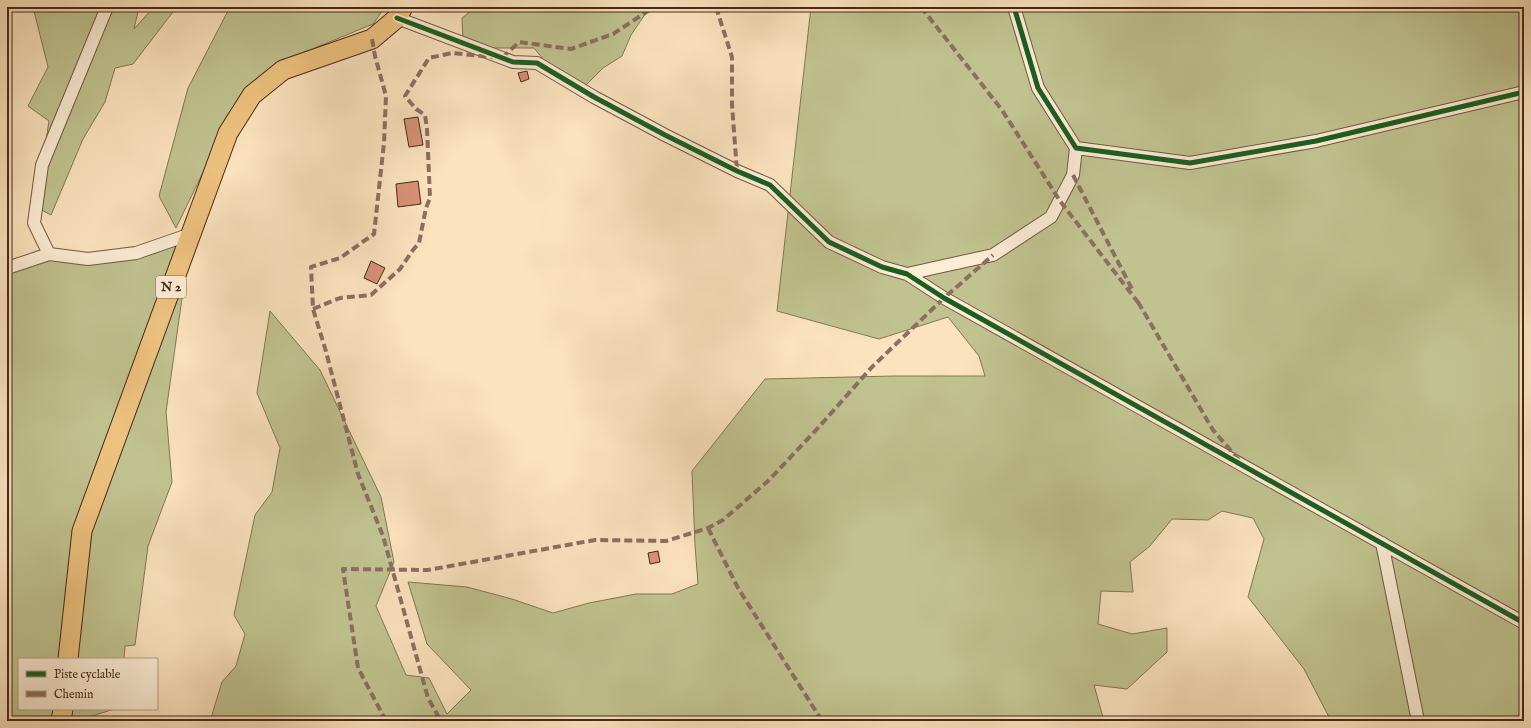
<svg xmlns="http://www.w3.org/2000/svg" width="1531" height="728" font-family="'IM FELL English',serif">
  <style>
    .green { fill: #c0c390; stroke: #847655 }
    .building { fill: #d79178; stroke: #47291a }
    .lines { fill: none; stroke-linecap: round; stroke-linejoin: round }
    .street-casing { stroke: #745843; stroke-width: 14 }
    .primary-casing { stroke: #47291a; stroke-width: 21 }
    .street { stroke: #fcedd5; stroke-width: 12 }
    .primary { stroke: #eec27f; stroke-width: 19 }
    .quiet { stroke: #8d6e63; stroke-width: 4; stroke-dasharray: 8 4; stroke-linecap: butt }
    .cycleway-casing { stroke: #fcedd5; stroke-width: 8 }
    .cycleway { stroke: #1b5e20; stroke-width: 5 }
    .labels { text-anchor: middle; dominant-baseline: central; stroke-width: 3; stroke-linejoin: round; paint-order: stroke }
    .shield { fill: #fcedd5; stroke: #7d6452; stroke-width: 1 }
    .shield-label { font-size: 13px; font-weight: bold; fill: #47291a }
  </style>
  <rect width="100%" height="100%" fill="#fbe3be"/>
  <filter id="stains"><feTurbulence type="fractalNoise" baseFrequency=".005" numOctaves="4"/><feColorMatrix values="0 0 0 0 .2 0 0 0 0 .09 0 0 0 0 .02 0 0 0 .5 -.17"/></filter>
  <radialGradient id="worn" r=".72"><stop offset=".6" stop-color="#630" stop-opacity="0"/><stop offset="1" stop-color="#630" stop-opacity=".3"/></radialGradient>
  <path class="green" d="M33 7H139L134 29 154 7 176 8 133 64 115 68 105 102 83 139 51 215 36 207 49 121 28 106 48 67Z
    M230 7H385L373 24 276 64 241 94 176 228 159 196 188 88Z
    M476 7H650L631 35 622 56 603 68 585 86 548 65 534 48H491L463 40 462 18Z
    M811 7H1524V721H1330L1329 717 1304 669 1248 597 1264 539 1253 518 1222 511 1208 520 1172 519 1150 546 1130 562 1133 592 1101 591 1098 624 1132 634 1167 628V652L1127 689 1094 685 1104 721H210L222 682 236 666 245 634 234 615 255 515 272 492 280 448 257 393 270 311 320 370 381 497 394 562 376 606 406 675 429 678 447 714 471 690 427 644 408 582 467 587 512 599 553 613 589 603 636 594H672L698 584 695 545 692 471 765 379 894 376H985L979 356 948 317 879 339 777 311Z
    M191 234 166 412 172 482 148 546 135 645 125 646 124 659H19V709H114L77 721H7V268L49 254 136 253Z"/>
  <path class="building" d="M527 71 529 79 521 82 518 73Z
    M418 117 423 145 409 147 404 119Z
    M418 181 421 204 398 207 396 184Z
    M371 261 385 268 377 284 364 278Z
    M658 551 660 562 650 564 648 553Z"/>
  <g class="lines">
    <defs>
      <path id="street" d="M107 7 42 165 34 223 49 254 88 259 136 253 191 234
        M1014 7 1038 88 1076 148 1190 163 1316 141 1524 92
        M397 18 513 62 537 63 594 97 665 135 737 171 770 185 829 242 882 267 907 274 944 298 1524 623
        M7 268 49 254
        M907 274 993 255 1051 217 1073 175 1076 148
        M1382 543 1418 721"/>
      <path id="primary" d="M68 659 82 531 228 133 252 95 283 70 372 39 397 18 403 7
        M61 721 63 709"/>
    </defs>
    <use href="#street" class="street-casing"/>
    <use href="#primary" class="primary-casing"/>
    <use href="#street" class="street"/>
    <use href="#primary" class="primary"/>
    <path class="quiet" d="M716 7 732 57V105L737 171
      M921 7 1002 110 1060 201 1140 305
      M372 39 375 56 386 96 384 143 374 234 340 258 311 267 313 309 325 348 358 474 383 536 428 698 441 721
      M1073 175 1132 289
      M1138 302 1213 430 1239 460
      M313 309 340 298 371 295 400 269 413 250 419 243 426 208 430 198 427 129 425 115 416 109 405 96 429 58 452 53 502 58 519 42 571 49 613 34 654 7
      M708 528 738 588 822 721
      M386 721 358 668 343 569 428 570 595 540 666 541 708 528 723 520 768 481 817 429 872 367 944 298 993 255"/>
    <defs>
      <path id="cycleway" d="M1014 7 1038 88 1076 148 1190 163 1316 141 1524 92
        M397 18 513 62 537 63 594 97 665 135 737 171 770 185 829 242 882 267 907 274 944 298 1524 623"/>
    </defs>
    <use href="#cycleway" class="cycleway-casing"/>
    <use href="#cycleway" class="cycleway"/>
  </g>
  <g class="labels">
    <rect class="shield" x="156" y="276" width="30" height="22" rx="3"/>
    <g class="shield-label">
      <text x="171" y="287">N 2</text>
    </g>
  </g>
  <rect width="1531" height="728" fill="none" stroke="#fbe3be" stroke-width="24"/>
  <rect x="8" y="8" width="1515" height="712" fill="none" stroke="#47291a" stroke-width="2"/>
  <rect x="12" y="12" width="1507" height="704" fill="none" stroke="#47291a"/>
  <rect x="18" y="658" width="140" height="52" fill="#fcedd5" stroke="#b49f8a"/>
  <rect x="26" y="671" width="20" height="6" fill="#1b5e20" stroke="#b49f8a"/>
  <text x="54" y="678" font-size="12" fill="#47291a">Piste cyclable</text>
  <rect x="26" y="691" width="20" height="6" fill="#8d6e63" stroke="#b49f8a"/>
  <text x="54" y="698" font-size="12" fill="#47291a">Chemin</text>
  <rect width="100%" height="100%" filter="url(#stains)"/>
  <rect width="100%" height="100%" fill="url(#worn)"/>
</svg>
